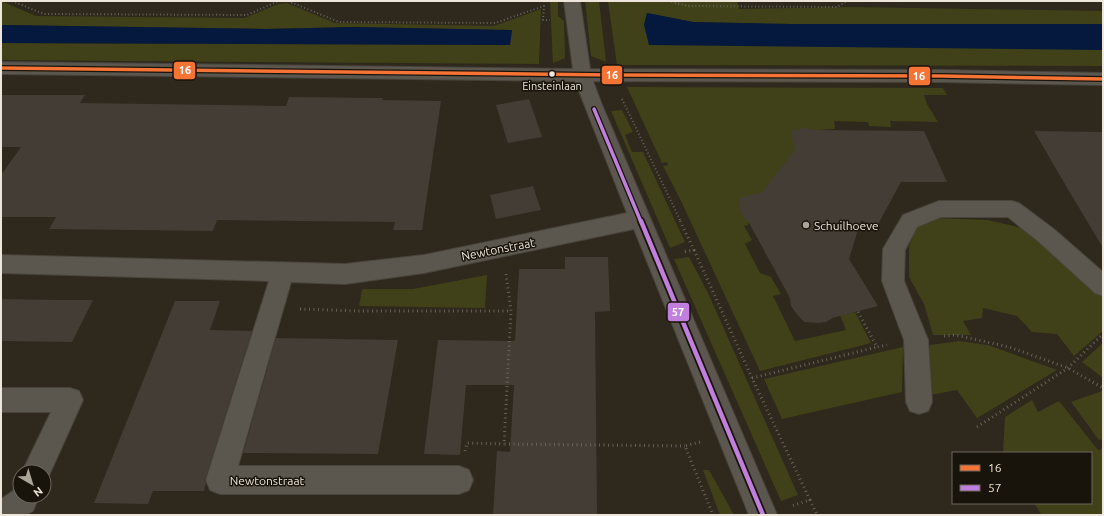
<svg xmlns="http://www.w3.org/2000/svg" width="1104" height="516" font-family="Ubuntu,sans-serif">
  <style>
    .green { fill: #404118 }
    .water { fill: #04193d }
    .building { fill: #433d35 }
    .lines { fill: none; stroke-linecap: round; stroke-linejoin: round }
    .minor-casing { stroke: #49443b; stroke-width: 2 }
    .path-far1 { stroke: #67635c; stroke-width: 2; stroke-dasharray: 1 2.5; stroke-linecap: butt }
    .path { stroke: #67635c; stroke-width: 3; stroke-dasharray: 1 3.5; stroke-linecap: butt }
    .minor { fill: #5b564e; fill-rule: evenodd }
    .bus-1-casing { stroke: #18130b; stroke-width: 6 }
    .bus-2-far1-casing { stroke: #18130b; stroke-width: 6 }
    .bus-2-casing { stroke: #18130b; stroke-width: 8 }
    .bus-1 { stroke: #f57335; stroke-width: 3.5 }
    .bus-2-far1 { stroke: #c07fdc; stroke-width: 3.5 }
    .bus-2 { stroke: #c07fdc; stroke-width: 4.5 }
    .bus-dot { fill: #eee6db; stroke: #18130b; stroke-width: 1.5 }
    .poi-dot { fill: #aba498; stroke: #18130b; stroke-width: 1.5 }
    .labels { text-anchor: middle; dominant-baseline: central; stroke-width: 3; stroke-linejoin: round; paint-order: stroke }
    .bus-label { font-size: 11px; fill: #eee6db; stroke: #18130b }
    .poi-label { font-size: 12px; fill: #eee6db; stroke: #18130b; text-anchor: start }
    .street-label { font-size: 12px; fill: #eee6db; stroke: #18130b }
    .line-badge { stroke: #18130b; stroke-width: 1.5 }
    .badge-label { font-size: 11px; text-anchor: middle; font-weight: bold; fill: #fff }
  </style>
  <rect width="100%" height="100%" fill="#2e281d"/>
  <path class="green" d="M1 1 36 16 245 18 278 4 287 3 335 23 494 26 541 9 539 64 1 60V43L510 45 512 30 354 27 266 29 1 25Z
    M550 1H558V16L564 21 565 58 553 63Z
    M585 1H599L606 62 591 56Z
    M608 1H737L739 9 853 7 1103 11V24H791L693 22 647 13 644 25 1103 47V66L617 65Z
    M627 87 943 88 947 95H924L927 104 938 122 890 121 891 127 869 126 868 122 834 121 835 129 817 130 761 195 748 225 744 226 752 240 745 244 760 273 771 277 781 294 773 296 795 341 846 330 840 315 855 312 871 343 760 371 681 201 663 166 668 165 667 162 662 163Z
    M622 110 633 132 625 135 632 152H643L685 242 670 248 611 111Z
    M935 218 988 220 1026 229 1103 291V331L1074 356 1057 334 1032 332 1017 316 983 308 982 318 963 321 971 335H933L924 304 909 277V246L916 228Z
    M689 257 708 293 798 495 781 501 674 259Z
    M487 275 485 308 359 306 362 289H413Z
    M959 341 988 345 1057 370 977 418 957 390 930 395 921 377 930 345Z
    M1103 343V378L1082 362Z
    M903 347 902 392 782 419 764 379Z
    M1102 391 1103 392V439L1099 440 1071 402Z
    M1032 400 1038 412 1059 401 1098 450 1103 449V515H1042L1034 503H1091V453H1003L1005 417Z
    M703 470H709L734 515H720Z"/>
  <path class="water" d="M647 13 693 22 791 24H1103V50L649 45 644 25Z
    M1 25 266 29 354 27 512 30 510 45 1 43Z"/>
  <path class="building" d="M1 95H85L80 103 286 106 289 97 383 98 382 100 441 101 422 230H393L395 222 217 220 213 231 49 229 56 217H1V175L21 147H1Z
    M529 99 542 137 508 143 496 105Z
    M804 128 817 130 924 131 947 182H901L876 228 861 220 849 259 878 306 832 318 826 322 819 323 804 322 795 312 791 306 790 298 748 221 743 216 740 210V198L762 192 795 150 791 131Z
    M1034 131 1103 132V248L1066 186Z
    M533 186 541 210 496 219 490 195Z
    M565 257H608L610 311 595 312 597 515H493L497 451 510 452 514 385H466L460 455 424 454 438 340 515 341 519 269H565Z
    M1 299 61 300H93L72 342 1 341Z
    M175 301H220L210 330 252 331 205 480 206 483 204 491H153L148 504 94 503Z
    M276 338 398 340 378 454 243 453Z"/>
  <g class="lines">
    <defs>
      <path id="minor" d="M564 1H580L590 69 942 70 1103 73V85L942 82 593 81 602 105 777 515H749L634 229 424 273 345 284 291 282 238 466H459L469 470 473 480 469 490 459 494H220L210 490 206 480 269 281 1 273V255L345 264 424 255 627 213 575 81 1 74V62L573 69Z
        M939 201H1012L1019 203 1055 230 1103 272V296L1095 293 1039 242 1008 217H941L917 227 905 250 904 281 928 340 932 402 928 411 919 414 910 411 906 402 904 340 882 281 883 249 903 215Z
        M1 388H70L79 391 83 400 46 482H44V472H22L51 412H1Z
        M20 484V496H39L33 511 26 515H1V499L13 491 15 486Z"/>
    </defs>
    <use href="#minor" class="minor-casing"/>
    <path class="path-far1" d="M12 1 44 14 247 15 279 1
      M288 1 339 22 495 23 544 6 543 20H550
      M668 1 688 6 837 7 847 1
      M622 99 681 222"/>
    <path class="path" d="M680 221 694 250 683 252
      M694 250 752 378 810 500 791 506
      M506 274 511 311 504 444 685 446
      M300 309 358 311H511
      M858 312 877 347 887 345
      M944 336 955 335 1009 347 1068 368 1103 388
      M752 378 877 347
      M977 427 1068 368 1103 334
      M700 442 685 446 713 515
      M465 451 467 443 504 444
      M810 500 817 515"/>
    <use href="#minor" class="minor"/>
    <defs>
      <path id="bus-1" d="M1 68 611 75 942 76 1103 79"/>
      <path id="bus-2-far1" d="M594 109 641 222"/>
      <path id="bus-2" d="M641 221 763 515"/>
    </defs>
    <use href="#bus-1" class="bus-1-casing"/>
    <use href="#bus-2-far1" class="bus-2-far1-casing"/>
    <use href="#bus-2" class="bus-2-casing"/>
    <use href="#bus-1" class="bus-1"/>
    <use href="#bus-2-far1" class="bus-2-far1"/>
    <use href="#bus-2" class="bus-2"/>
  </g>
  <circle class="bus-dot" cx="552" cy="74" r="3.5"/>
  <circle class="poi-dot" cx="806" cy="225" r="4"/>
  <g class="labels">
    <g class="bus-label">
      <text x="552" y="86">Einsteinlaan</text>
    </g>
    <g class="poi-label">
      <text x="814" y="225">Schuilhoeve</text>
    </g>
    <g class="street-label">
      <text transform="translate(498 249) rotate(-11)">Newtonstraat</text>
      <text x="267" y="480">Newtonstraat</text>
    </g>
  </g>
  <g class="line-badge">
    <rect x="173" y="61" width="23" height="19" rx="4" fill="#f57335"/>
    <rect x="601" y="65" width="22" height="20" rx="4" fill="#f57335"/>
    <rect x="908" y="66" width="23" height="20" rx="4" fill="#f57335"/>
    <rect x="667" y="302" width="23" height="20" rx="4" fill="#c07fdc"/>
  </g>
  <g class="badge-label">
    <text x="185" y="74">16</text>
    <text x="612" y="79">16</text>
    <text x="919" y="80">16</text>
    <text x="678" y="316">57</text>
  </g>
  <rect width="1104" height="516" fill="none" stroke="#eee6db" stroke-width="4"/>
  <rect x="952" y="452" width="140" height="52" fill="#18130b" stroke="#6e675e"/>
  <rect x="960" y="465" width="20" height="6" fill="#f57335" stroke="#6e675e"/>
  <text x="988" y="472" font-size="12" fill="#eee6db">16</text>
  <rect x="960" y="485" width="20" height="6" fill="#c07fdc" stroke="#6e675e"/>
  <text x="988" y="492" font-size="12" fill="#eee6db">57</text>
  <g transform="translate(32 484) rotate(142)"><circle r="19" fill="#18130b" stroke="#6e675e"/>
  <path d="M0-3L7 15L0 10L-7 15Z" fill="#aba498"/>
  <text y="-6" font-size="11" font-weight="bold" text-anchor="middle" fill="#eee6db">N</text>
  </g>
</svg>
